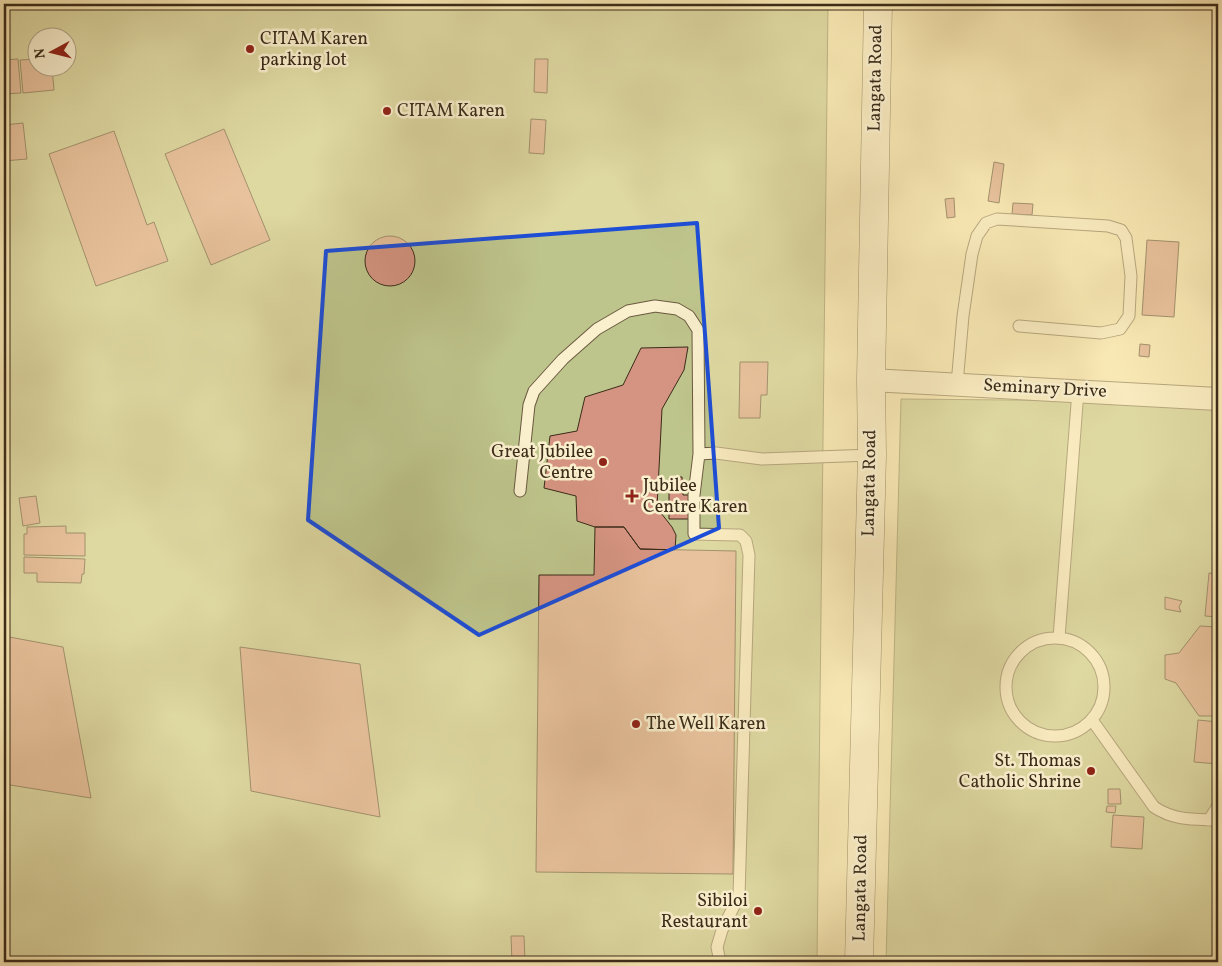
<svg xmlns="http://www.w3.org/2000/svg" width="1222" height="966" font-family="Vollkorn,serif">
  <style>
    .green { fill: #bec58c; stroke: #7c7852; fill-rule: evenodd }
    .building { fill: #d59481; stroke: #3b2b19 }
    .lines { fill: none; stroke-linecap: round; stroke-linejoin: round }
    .service-casing { stroke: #6a5a40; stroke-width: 13 }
    .minor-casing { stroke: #6a5a40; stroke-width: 24 }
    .secondary-casing { stroke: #3b2b19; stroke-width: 29 }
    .service { stroke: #faf0ce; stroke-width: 11 }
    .minor { stroke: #faf0ce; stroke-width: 22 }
    .secondary { stroke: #faf0ce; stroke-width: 28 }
    .marked { fill: none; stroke: #1d4ed8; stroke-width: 4; stroke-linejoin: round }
    .poi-dot { fill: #8f2418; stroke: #faf0ce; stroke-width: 2 }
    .labels { text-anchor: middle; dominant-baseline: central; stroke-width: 5; stroke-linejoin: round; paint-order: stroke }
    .poi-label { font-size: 18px; fill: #3b2b19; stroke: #faf0ce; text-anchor: start }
    .street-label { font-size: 18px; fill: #3b2b19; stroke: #faf0ce }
  </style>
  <rect width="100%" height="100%" fill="#f8e8b3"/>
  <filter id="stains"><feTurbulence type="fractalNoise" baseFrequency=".004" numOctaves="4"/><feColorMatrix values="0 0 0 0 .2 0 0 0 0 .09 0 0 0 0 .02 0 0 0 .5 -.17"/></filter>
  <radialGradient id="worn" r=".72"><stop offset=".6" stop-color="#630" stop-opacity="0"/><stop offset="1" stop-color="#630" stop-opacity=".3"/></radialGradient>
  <path class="green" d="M4 4H828L817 962H4ZM38 38H68V68H38Z
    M901 399 1218 402V962H886Z"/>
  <path class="building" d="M18 59 21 93 4 94V60Z
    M38 59V68H52L54 90 23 93 20 60Z
    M535 59H548L547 93 534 92Z
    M531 119 546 120 544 154 529 153Z
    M23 123 27 159 4 161V125Z
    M224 129 270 240 211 265 165 154Z
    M114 131 147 225 154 222 168 261 96 286 49 154Z
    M994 162 1004 164 999 203 988 201Z
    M954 198 955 217 947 218 945 199Z
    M1013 203 1033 204 1032 215 1012 214Z
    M365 261a25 25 0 1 1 50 0a25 25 0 1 1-50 0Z
    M1147 240 1179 242 1174 317 1142 315Z
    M1140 344 1150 345 1149 357 1139 356Z
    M688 347 684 370 662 409 657 508 672 527 676 535 675 550 640 549 624 527H595L577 521 576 496 544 488 550 436 577 431 585 397 623 385 641 348Z
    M740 362H768L767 395H761L760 418H739Z
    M669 477H682L683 495H692V519H669Z
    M36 496 40 523 23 526 19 498Z
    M66 526V533H85V556L24 555V534H27V527Z
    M595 527H624L640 549 736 551 733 874 536 872 539 575H594Z
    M24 557 85 559 84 574H82L81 583 37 582V573H24Z
    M1209 573 1218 574V617L1205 616Z
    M1165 597 1182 601 1179 607 1181 612 1165 609Z
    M1200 626 1218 627V716H1199L1176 683 1165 679V655L1179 653Z
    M4 636 63 647 91 798 4 784Z
    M240 647 360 664 380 817 251 791Z
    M1198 720 1218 722V764L1194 762Z
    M1108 789H1120L1121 804H1108Z
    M1107 806H1116L1115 813 1106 812Z
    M1113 815 1144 817 1142 849 1111 847Z
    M511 936H524L525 962H512Z"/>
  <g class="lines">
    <defs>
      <path id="service" d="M957 384 963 316 972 254 977 236 986 223 997 219 1108 226 1121 230 1126 238 1131 276 1129 316 1120 329 1101 333 1019 326
        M520 491 529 405 534 391 563 359 597 329 628 311 655 306 677 309 689 316 698 330 699 454
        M1059 638 1078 391
        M1006 687a49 49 0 1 1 98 0a49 49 0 1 1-98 0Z
        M1092 720 1154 807C1175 821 1194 819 1218 820
        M1209 820 1218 806
        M720 962 717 947 722 930 739 896 749 555 746 541 740 535H736L694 534V495L699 454 716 453 762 459 872 455"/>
      <path id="minor" d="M871 380 1218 399"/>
      <path id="secondary" d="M859 962 872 455 871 380 878 4"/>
    </defs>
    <use href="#service" class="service-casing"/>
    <use href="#minor" class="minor-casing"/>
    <use href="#secondary" class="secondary-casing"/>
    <use href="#service" class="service"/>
    <use href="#minor" class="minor"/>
    <use href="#secondary" class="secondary"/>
  </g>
  <path d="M0 0H1222V966H0ZM697 223 719 528 479 635 308 520 326 251Z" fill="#f8e8b3" fill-opacity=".55" fill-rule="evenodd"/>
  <path class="marked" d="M697 223 719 528 479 635 308 520 326 251Z"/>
  <g class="poi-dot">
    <circle cx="250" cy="49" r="5"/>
    <circle cx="387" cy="111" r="5"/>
    <circle cx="603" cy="462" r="5"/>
    <path d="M629.5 488.5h5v5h5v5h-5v5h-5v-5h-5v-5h5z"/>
    <circle cx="636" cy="724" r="5"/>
    <circle cx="1091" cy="771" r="5"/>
    <circle cx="758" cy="911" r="5"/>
  </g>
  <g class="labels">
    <g class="poi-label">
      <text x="260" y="39">CITAM Karen<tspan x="260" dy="21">parking lot</tspan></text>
      <text x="397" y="111">CITAM Karen</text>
      <text x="593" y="452" text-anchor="end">Great Jubilee<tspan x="593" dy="21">Centre</tspan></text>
      <text x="643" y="486">Jubilee<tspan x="643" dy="21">Centre Karen</tspan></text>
      <text x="646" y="724">The Well Karen</text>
      <text x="1081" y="761" text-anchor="end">St. Thomas<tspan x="1081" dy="21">Catholic Shrine</tspan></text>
      <text x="748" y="901" text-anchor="end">Sibiloi<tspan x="748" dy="21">Restaurant</tspan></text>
    </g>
    <g class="street-label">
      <text transform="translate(876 78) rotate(-89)">Langata Road</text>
      <text transform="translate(1045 389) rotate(3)">Seminary Drive</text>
      <text transform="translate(870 483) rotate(-89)">Langata Road</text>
      <text transform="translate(861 888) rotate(-89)">Langata Road</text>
    </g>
  </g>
  <rect width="1222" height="966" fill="none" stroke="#f8e8b3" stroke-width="20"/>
  <rect x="5" y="5" width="1212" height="956" fill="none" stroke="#3b2b19" stroke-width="2.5"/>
  <rect x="10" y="10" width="1202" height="946" fill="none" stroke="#3b2b19"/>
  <g transform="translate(52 52) rotate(263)"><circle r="24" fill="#faf0ce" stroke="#aea186"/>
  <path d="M0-4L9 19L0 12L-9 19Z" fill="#8f2418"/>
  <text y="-8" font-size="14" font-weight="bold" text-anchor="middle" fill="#3b2b19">N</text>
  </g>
  <rect width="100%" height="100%" filter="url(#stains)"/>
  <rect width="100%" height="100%" fill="url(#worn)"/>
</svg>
